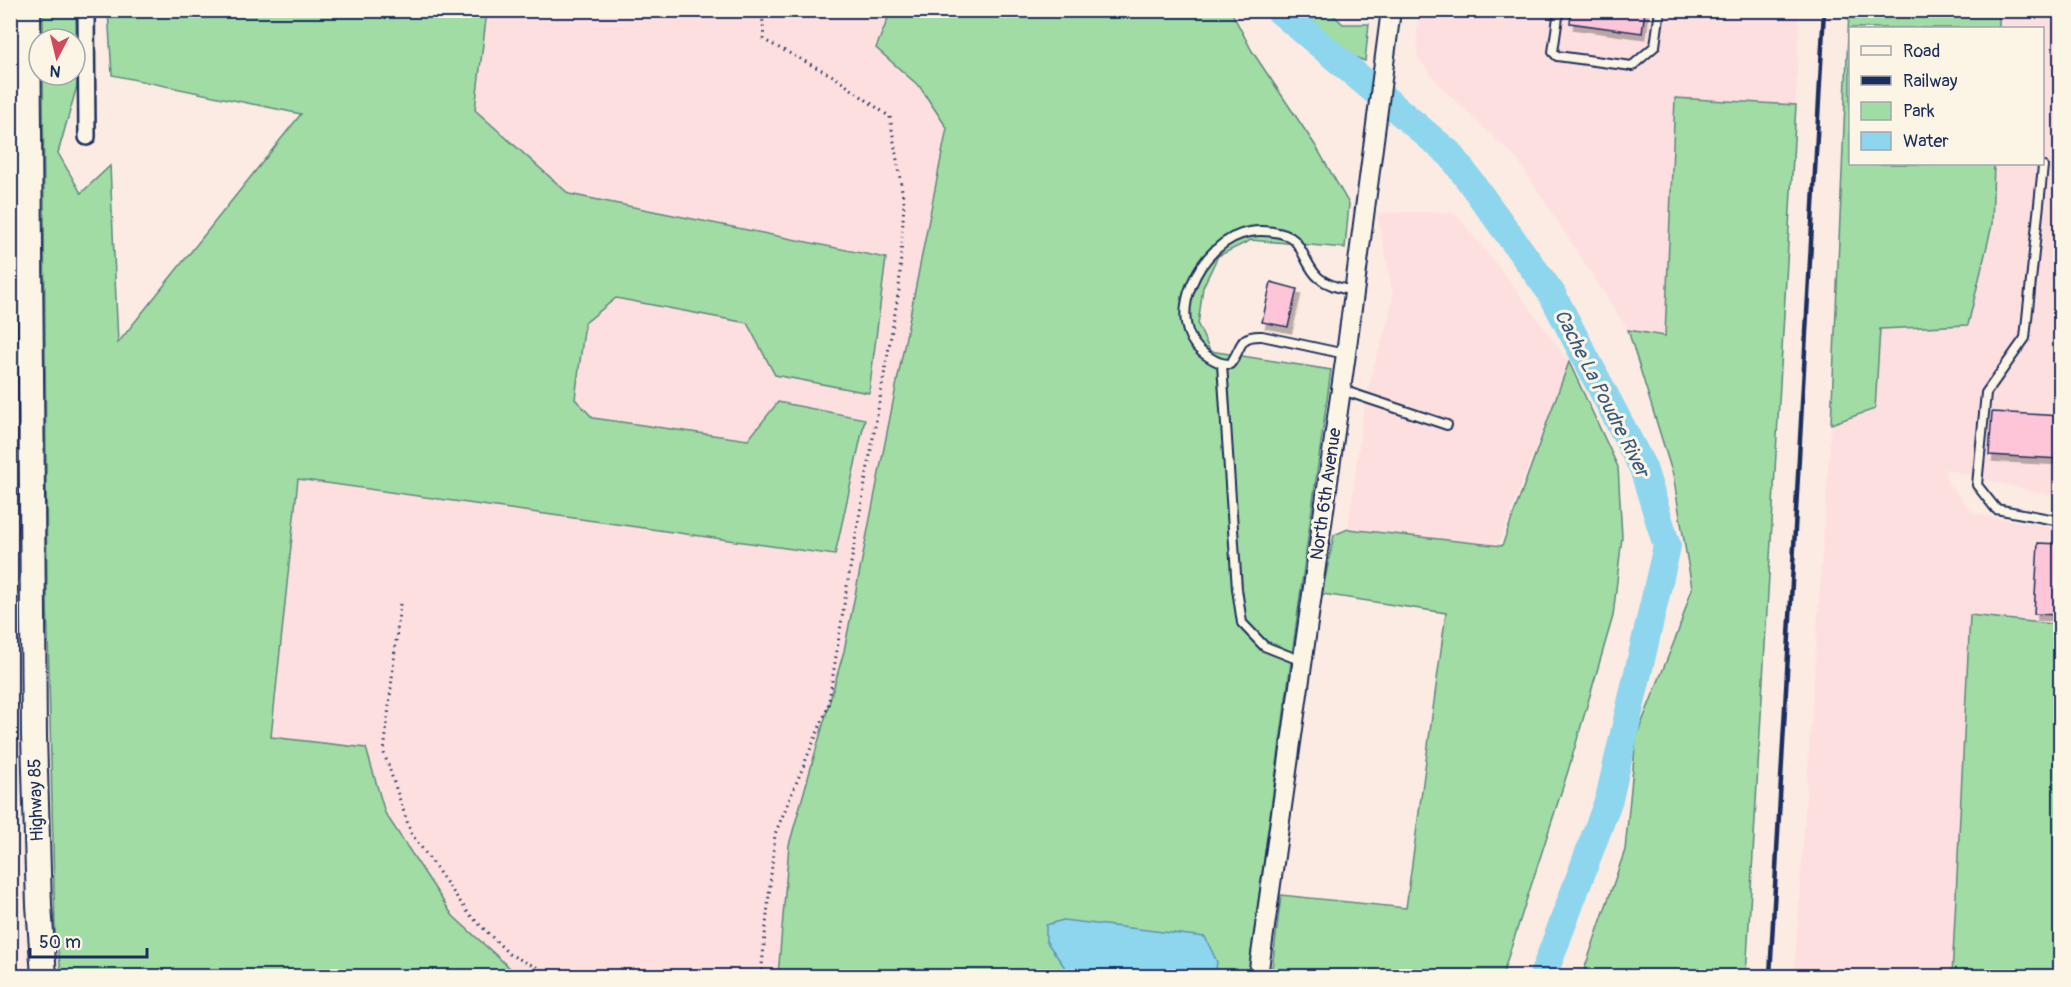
<svg xmlns="http://www.w3.org/2000/svg" width="2071" height="987" font-family="Pangolin,sans-serif">
  <style>
    .built { fill: #fddfdf }
    .green { fill: #a0dca3; stroke: #5e8680; stroke-width: 1.5 }
    .water { fill: #8dd6ee; stroke: #5f93b4; stroke-width: 1.5 }
    .lines { fill: none; stroke-linecap: round; stroke-linejoin: round }
    .river { stroke: #8dd6ee; stroke-width: 28 }
    .building { fill: #fec4d8; stroke: #1b2f5e; stroke-width: 1.5; filter: url(#shadow) }
    .service-casing { stroke: #1b2f5e; stroke-width: 12 }
    .minor-casing { stroke: #1b2f5e; stroke-width: 20 }
    .tertiary-casing { stroke: #1b2f5e; stroke-width: 22 }
    .trunk-casing { stroke: #1b2f5e; stroke-width: 28 }
    .path { stroke: #1b2f5e; stroke-width: 3; stroke-dasharray: 1.5 4.5; stroke-linecap: butt }
    .service { stroke: #fcf5e5; stroke-width: 8 }
    .minor { stroke: #fcf5e5; stroke-width: 15 }
    .tertiary { stroke: #fcf5e5; stroke-width: 18 }
    .trunk { stroke: #fcf5e5; stroke-width: 24 }
    .rail { stroke: #1b2f5e; stroke-width: 4.5 }
    .labels { text-anchor: middle; dominant-baseline: central; stroke-width: 6; stroke-linejoin: round; paint-order: stroke }
    .street-label { font-size: 18px; fill: #1b2f5e; stroke: #fcf5e5 }
    .water-label { font-size: 20px; font-style: italic; fill: #385982; stroke: #fcf5e5 }
  </style>
  <defs>
    <filter id="shadow"><feDropShadow dx="3.5" dy="6" stdDeviation="0" flood-color="#0004"/></filter>
  </defs>
  <rect width="100%" height="100%" fill="#fcebe2"/>
  <filter id="ink" filterUnits="userSpaceOnUse"><feTurbulence type="fractalNoise" baseFrequency=".0167" numOctaves="2"/><feDisplacementMap in="SourceGraphic" scale="12" xChannelSelector="R" yChannelSelector="G"/><feConvolveMatrix kernelMatrix="1 2 1 2 8 2 1 2 1" color-interpolation-filters="sRGB"/></filter>
  <g filter="url(#ink)">
    <path class="built" d="M487 11H891L876 48 920 87 947 128 844 651 789 845 778 976H530L510 968 453 916 385 813 366 748 271 737 298 478 835 555 748 440 593 418 575 399 585 323 616 298 747 323 775 375 869 393 886 258 569 194 475 110Z
      M1420 11H1799L1796 105 1675 99 1665 336 1628 330 1518 160 1442 88 1418 58 1417 33Z
      M1999 11H2060V498L1945 469 1947 482 1974 514 2060 528V625L1970 616 1952 976H1794L1831 424 1875 409 1880 329 1992 225 1994 164H2042V28H1999Z
      M1421 212 1455 213 1509 280 1569 362 1498 545 1348 529 1363 415 1372 372 1389 318 1393 294 1377 213Z"/>
    <path class="green" d="M43 11H76L77 86 58 153 81 193 110 166 118 343 301 114 112 75 108 11H487L475 110 569 194 886 258 869 393 775 375 747 323 616 298 585 323 575 399 593 418 748 440 778 402 865 419 835 555 298 479 271 737 366 748 385 813 453 916 510 968 530 976H62L55 931 47 593 43 75H75V39H43Z
      M891 11H1231L1252 51 1315 145 1349 204 1345 248 1251 240 1218 256 1203 287 1198 325 1210 351 1331 370 1248 976H778L789 845 844 651 947 128 920 87 876 48Z
      M1303 11H1329L1343 24H1369L1365 61 1344 53Z
      M1849 11H1999V28H1850V164H1994L1992 225 1968 325 1880 329 1875 409 1831 424Z
      M1675 98 1796 105 1746 976H1582L1625 850 1636 737 1678 632 1692 588 1673 475 1628 330 1665 336Z
      M1569 362 1618 467 1622 537 1613 616 1568 771 1502 976H1271L1281 895 1406 908 1446 613 1322 594 1334 535 1348 529 1502 546Z
      M1970 615 2060 625V976H1952Z"/>
    <path class="water" d="M1063 920 1205 937 1217 962 1215 976H1071L1046 941V925Z"/>
    <g class="lines">
      <path class="river" d="M1279 10 1451 155 1552 294 1643 468 1667 546 1609 799 1543 976"/>
    </g>
    <path class="building" d="M1571 10H1645L1642 33 1570 23Z
      M1271 282 1297 289 1288 327 1262 322Z
      M1992 412 2061 416V459L1989 455Z
      M2038 543 2061 544V615L2034 614Z"/>
    <g class="lines">
      <defs>
        <path id="service" d="M1559 10 1553 52 1557 56 1632 66 1655 46 1660 10
          M2043 166 2025 338 1986 393 1977 485 1996 509 2060 521
          M1345 354 1262 336C1237 335 1243 348 1230 364 1221 364 1217 362 1209 357 1157 326 1200 239 1250 232 1261 230 1285 231 1294 240 1304 250 1307 268 1319 278 1329 286 1341 288 1353 291
          M1222 364 1237 589 1242 623 1264 646 1302 661
          M1342 390 1447 425"/>
        <path id="minor" d="M86 10 87 137"/>
        <path id="tertiary" d="M1258 976 1346 354 1391 10"/>
        <path id="trunk" d="M28 10 34 736 39 905 44 976"/>
      </defs>
      <use href="#service" class="service-casing"/>
      <use href="#minor" class="minor-casing"/>
      <use href="#tertiary" class="tertiary-casing"/>
      <use href="#trunk" class="trunk-casing"/>
      <path class="path" d="M400 604 384 753 411 833 469 914 509 954 555 976
        M761 976 775 834 828 707 847 586 899 290 904 203 890 117 833 76 764 40 762 10"/>
      <use href="#service" class="service"/>
      <use href="#minor" class="minor"/>
      <use href="#tertiary" class="tertiary"/>
      <use href="#trunk" class="trunk"/>
      <path class="rail" d="M1770 976 1824 10"/>
    </g>
  </g>
  <g class="labels">
    <g class="street-label">
      <text transform="translate(1326 494) rotate(-82)">North 6th Avenue</text>
      <text transform="translate(36 800) rotate(-92)">Highway 85</text>
    </g>
    <g class="water-label">
      <text transform="translate(1602 393) rotate(63)">Cache La Poudre River</text>
    </g>
  </g>
  <rect width="2071" height="987" fill="none" stroke="#fcf5e5" stroke-width="36"/>
  <rect x="18" y="18" width="2035" height="951" fill="none" stroke="#1b2f5e" stroke-width="2" filter="url(#ink)"/>
  <rect x="1849" y="27" width="195" height="138" fill="#fcf5e5" stroke="#a2a6af" stroke-width="1.5"/>
  <rect x="1861" y="46" width="30" height="9" fill="#fcf5e5" stroke="#a2a6af" stroke-width="1.5"/>
  <text x="1903" y="57" font-size="18" fill="#1b2f5e">Road</text>
  <rect x="1861" y="76" width="30" height="9" fill="#1b2f5e" stroke="#a2a6af" stroke-width="1.5"/>
  <text x="1903" y="87" font-size="18" fill="#1b2f5e">Railway</text>
  <rect x="1861" y="102" width="30" height="18" fill="#a0dca3" stroke="#a2a6af" stroke-width="1.5"/>
  <text x="1903" y="117" font-size="18" fill="#1b2f5e">Park</text>
  <rect x="1861" y="132" width="30" height="18" fill="#8dd6ee" stroke="#a2a6af" stroke-width="1.5"/>
  <text x="1903" y="147" font-size="18" fill="#1b2f5e">Water</text>
  <g transform="translate(57 57) rotate(187)"><circle r="28" fill="#fcf5e5" stroke="#a2a6af" stroke-width="1.5"/>
  <path d="M0-4.5L10 22L0 15L-10 22Z" fill="#d1495b"/>
  <text y="-9" font-size="16" font-weight="bold" text-anchor="middle" fill="#1b2f5e">N</text>
  </g>
  <path d="M30 948v9h117v-9" fill="none" stroke="#1b2f5e" stroke-width="3"/>
  <text x="39" y="948" font-size="18" fill="#1b2f5e" stroke="#fcf5e5" stroke-width="4.5" paint-order="stroke">50 m</text>
</svg>
